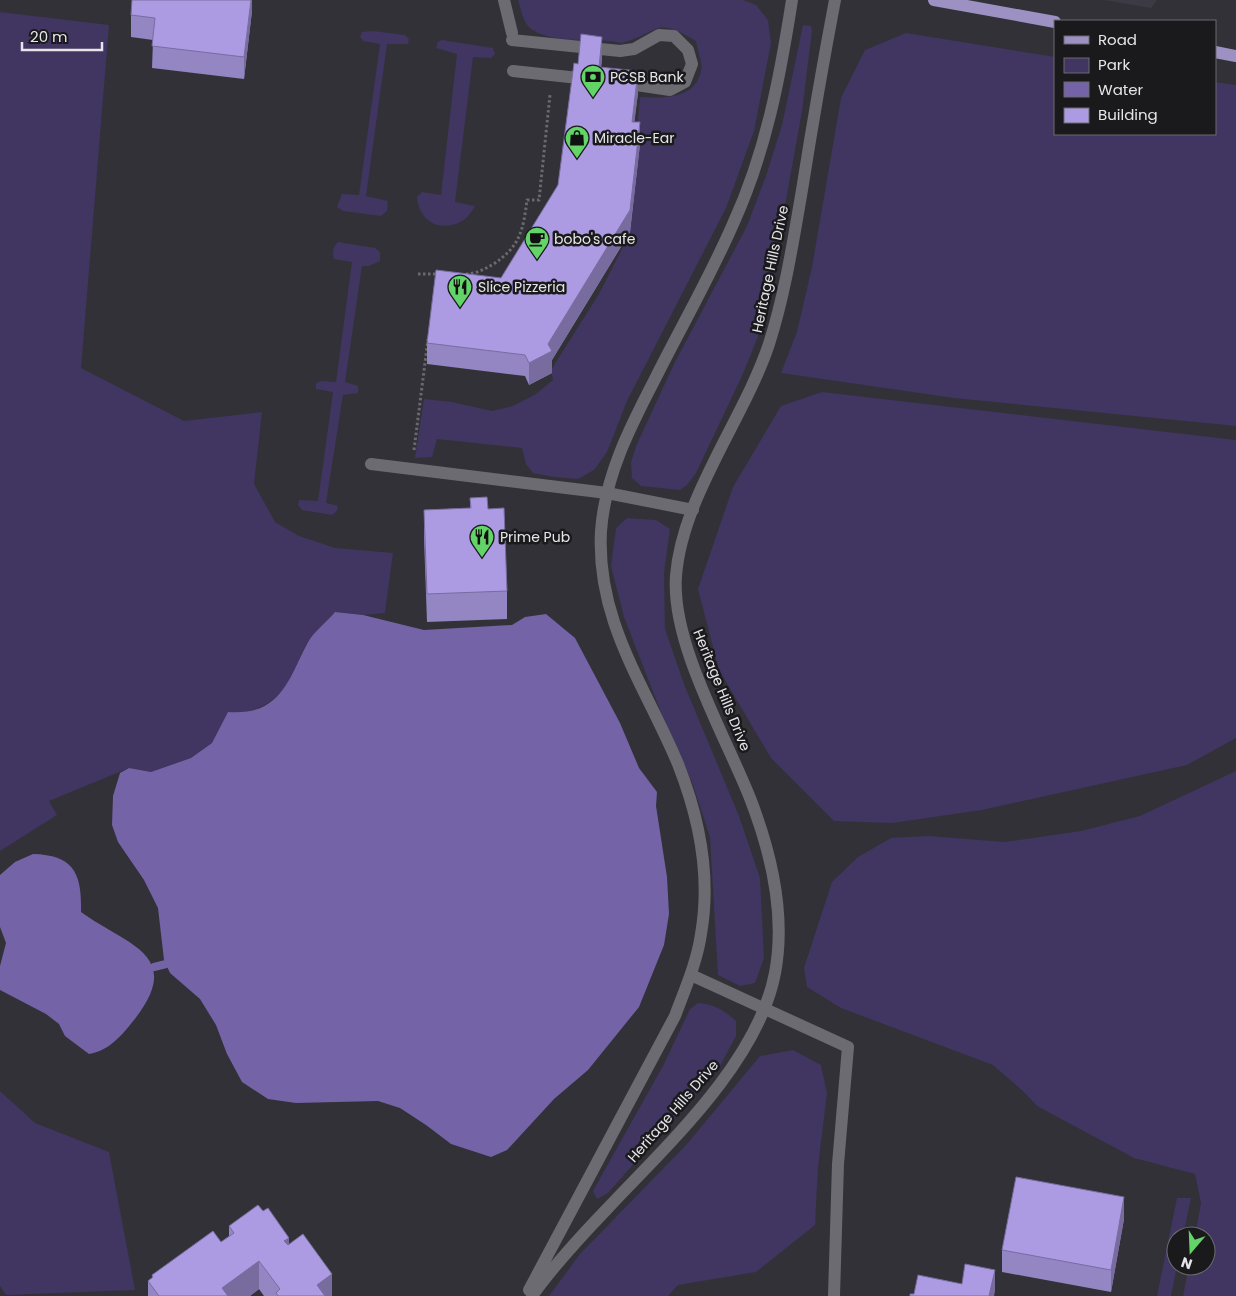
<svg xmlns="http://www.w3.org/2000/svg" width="1236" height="1296" font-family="Poppins,sans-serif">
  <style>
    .built { fill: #3c3a45 }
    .green { fill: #413561 }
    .water { fill: #7463a7 }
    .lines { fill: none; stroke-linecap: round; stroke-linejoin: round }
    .stream { stroke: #7463a7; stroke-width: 8 }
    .path { stroke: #6a696e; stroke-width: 3; stroke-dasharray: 2.5 2.5; stroke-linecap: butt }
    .lane { stroke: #6c6b71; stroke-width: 12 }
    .street { stroke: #6c6b71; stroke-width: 12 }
    .primary { stroke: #9d91c4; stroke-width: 12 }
    .wall { fill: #9485c3 }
    .shaded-wall { fill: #786c9f }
    .building { fill: #ac9be3; stroke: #786c9f }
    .labels { text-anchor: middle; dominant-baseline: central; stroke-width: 5; stroke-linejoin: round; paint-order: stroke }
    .poi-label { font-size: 14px; fill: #e6e5e9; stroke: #1a191c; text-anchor: start }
    .street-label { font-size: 14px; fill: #e6e5e9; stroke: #1a191c }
  </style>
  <rect width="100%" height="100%" fill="#323137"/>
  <path class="built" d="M1104 0H1157L1151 8Z"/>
  <path class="green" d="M518 0H743L756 5 768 20 771 43 754 131 726 208 627 401 607 452 594 470 578 479 554 477 533 473 526 464 522 448 437 439 432 457 415 458 424 399 452 402 492 411 513 406 536 394 553 380 551 370 599 294 628 237 640 97C662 98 695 100 701 71 703 63 697 49 696 41 656 16 661 31 625 42 620 44 615 41 610 41 588 39 548 43 530 28 523 22 521 9 518 0Z
    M0 12 109 25 81 368 184 421 262 412 254 484 275 522 299 536 335 548 393 553 385 613 363 615 335 612C327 622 317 630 309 640 303 648 301 660 297 669 284 697 259 715 228 713L212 743 191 758 151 772 129 768 49 801 57 815 0 851Z
    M803 25 811 26 812 31 802 111 769 295 757 339 742 376 696 473 687 485 680 490 641 486 632 478 631 462 637 444 674 364 747 226 766 176 782 125Z
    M373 31 405 35 409 39 408 44H387L366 196 388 201 387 211 381 216 343 211 337 207 342 194 359 195 380 44 363 41 360 37 362 32Z
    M906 33 1055 57V134H1215V82L1236 85V426L954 398 781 373 797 332 812 267 841 98 865 50Z
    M442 40 493 48 495 54 491 58 473 57 455 202 475 206C472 211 468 218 462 221 441 233 419 222 417 197L422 192 441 195 457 54 436 48 438 42Z
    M338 242 375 248 380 252V261L369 266H362L345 382 358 386V393L343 395 326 503 338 506 337 511 332 515 302 510 298 505 299 500 318 501 333 392 316 389V383L321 381 336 382 352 262 334 259C332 252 333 247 338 242Z
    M822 392 1236 440V738L1187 765 982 810 892 823 834 821 771 758 719 670 698 589 733 487 781 406Z
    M627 518 656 520 670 529 664 573 665 629 684 684 739 816 760 878 764 958 755 983 740 986 718 975 710 837 692 782 662 715 624 617 611 566 616 528Z
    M1236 771V1296H1183L1189 1266H1206V1236H1195L1201 1203 1195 1174 1134 1158 1037 1106 1023 1091 993 1065 841 1008 807 987 804 968 832 882 858 857 891 838 929 836 1005 842 1081 831 1140 816Z
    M698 1003C714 1004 724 1010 736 1021V1036L720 1066 608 1193 597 1199 593 1191 664 1064 690 1009Z
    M793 1050 821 1065 827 1093 818 1167 815 1225 756 1272 678 1285 668 1296H549L580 1254 687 1144 760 1056Z
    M0 1091 35 1123 109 1152 135 1290 6 1295 0 1286Z
    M1177 1198H1191L1183 1236H1176L1177 1266 1171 1296H1157Z"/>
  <path class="water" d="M335 612 363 615 424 630 512 625 525 617 546 614 575 638 620 723 639 768 657 792 656 806 667 877 669 914 664 945 639 1007 588 1070 554 1099 507 1150 491 1157 451 1144 426 1125 400 1108 378 1101 296 1103 268 1099 242 1082 227 1054 216 1025 200 999 170 973 164 960 158 908 144 880 118 842 112 825 113 796 120 773 129 768 151 772 191 758 212 743 228 712C280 716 288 681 307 644 313 632 327 622 335 612Z
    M33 854C75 855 82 875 81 912 126 945 186 954 134 1020 122 1035 109 1051 89 1054L65 1036 59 1024 46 1014 0 990V966L6 943 0 927V875L15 862Z"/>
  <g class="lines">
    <path class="stream" d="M154 967 166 964"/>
    <path class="path" d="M418 274H440
      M466 274C475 274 485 269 492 265 520 247 523 231 527 200H539L550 95
      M414 450 428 339"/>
    <path class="lane" d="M504 0 512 33
      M512 40 620 51 634 49 659 35 674 36 688 50 692 64 685 82 670 90 623 83
      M513 71 588 79
      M371 464 607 493 693 510"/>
    <path class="street" d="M691 975 848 1047 838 1164 834 1296
      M529 1290 675 1016C685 989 697 962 701 934 711 877 699 817 678 764 645 685 596 621 601 531 605 476 630 427 655 379 681 327 710 277 733 224 766 152 780 77 792 0
      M532 1296C554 1265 580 1237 607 1209 667 1145 758 1062 775 973 786 915 771 852 750 798 725 735 671 643 676 576 682 497 744 419 769 344 785 294 793 242 802 190 812 127 823 63 835 0"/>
    <path class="primary" d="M934 0 1055 22
      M1215 52 1236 56"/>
  </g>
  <path class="wall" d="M252 0V11L244 79 152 68 153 40 131 37V15Z
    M602 58 601 67 638 93 634 122 640 144 630 232 552 360V373L529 385 525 376 427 364V343L501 278 558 185 578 64Z
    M470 498 488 509 507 591V619L427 622 424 539V510L470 508Z
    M1124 1219 1111 1292 1002 1272V1250Z
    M229 1226 289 1245 332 1296H264L259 1289 250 1296H148V1281L152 1278V1275L221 1242 229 1236Z"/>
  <path class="shaded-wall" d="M251 0H252V11L244 79V57Z
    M602 37V58L599 88V67Z
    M638 71V93L632 143V122Z
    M640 122V144L630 232 552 360V373L529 385V363L548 344Z
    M1124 1197V1219L1111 1292V1270Z
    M289 1238V1266L284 1241Z
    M259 1261V1289L250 1296H222V1288Z
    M995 1270V1291L994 1296H989Z
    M332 1274V1296H317V1285Z"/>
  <path class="building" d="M132 0H251L244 57 152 46 155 18 131 15Z
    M581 34 602 37 599 67 638 71 632 122H640L630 210 548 344 552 351 529 363 525 355 427 343 436 270 501 278 558 185 574 63 578 64Z
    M487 497 488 509 504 508 507 591 427 594 424 510 471 508 470 498Z
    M1016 1177 1124 1197 1111 1270 1002 1250Z
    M258 1205 263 1211 268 1208 289 1238 284 1241 288 1245 303 1234 332 1274 317 1285 325 1296H278L276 1293 280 1289 259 1261 222 1288 228 1296H159L148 1281 153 1277 152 1275 213 1231 221 1242 234 1233 229 1226Z
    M965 1264 995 1270 989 1296H910V1294H914L918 1275 962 1284Z"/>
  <defs>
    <symbol id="bank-pin" viewBox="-11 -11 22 30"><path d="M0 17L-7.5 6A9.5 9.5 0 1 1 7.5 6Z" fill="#63d468" stroke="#1a191c"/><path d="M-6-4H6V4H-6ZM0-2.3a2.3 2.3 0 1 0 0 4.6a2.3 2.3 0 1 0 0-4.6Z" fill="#111"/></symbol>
    <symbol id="shop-pin" viewBox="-11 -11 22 30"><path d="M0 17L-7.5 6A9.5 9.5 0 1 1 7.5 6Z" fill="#63d468" stroke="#1a191c"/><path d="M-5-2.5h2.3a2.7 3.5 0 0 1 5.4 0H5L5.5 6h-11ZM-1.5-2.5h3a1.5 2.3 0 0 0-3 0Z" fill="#111"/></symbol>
    <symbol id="cafe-pin" viewBox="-11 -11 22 30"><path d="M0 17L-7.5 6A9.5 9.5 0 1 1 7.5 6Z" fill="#63d468" stroke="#1a191c"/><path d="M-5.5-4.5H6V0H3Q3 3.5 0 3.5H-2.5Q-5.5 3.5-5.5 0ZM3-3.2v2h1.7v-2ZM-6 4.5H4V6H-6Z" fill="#111"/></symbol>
    <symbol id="restaurant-pin" viewBox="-11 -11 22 30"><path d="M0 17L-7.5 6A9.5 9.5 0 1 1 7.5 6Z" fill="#63d468" stroke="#1a191c"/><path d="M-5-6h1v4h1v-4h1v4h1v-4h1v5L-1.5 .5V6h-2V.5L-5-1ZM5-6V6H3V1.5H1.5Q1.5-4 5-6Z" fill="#111"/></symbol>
  </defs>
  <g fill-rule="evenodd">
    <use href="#bank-pin" x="579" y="63" width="28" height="38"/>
    <use href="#shop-pin" x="563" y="124" width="28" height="38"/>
    <use href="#cafe-pin" x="523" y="225" width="28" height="38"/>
    <use href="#restaurant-pin" x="446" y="273" width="28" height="38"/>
    <use href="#restaurant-pin" x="468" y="523" width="28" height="38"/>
  </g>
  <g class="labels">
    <g class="poi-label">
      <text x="610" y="77">PCSB Bank</text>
      <text x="594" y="138">Miracle-Ear</text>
      <text x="554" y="239">bobo's cafe</text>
      <text x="478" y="287">Slice Pizzeria</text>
      <text x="500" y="537">Prime Pub</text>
    </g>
    <g class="street-label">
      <text transform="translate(770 269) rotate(-78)">Heritage Hills Drive</text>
      <text transform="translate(722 690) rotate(68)">Heritage Hills Drive</text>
      <text transform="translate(673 1111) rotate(-49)">Heritage Hills Drive</text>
    </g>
  </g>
  <rect x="1054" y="20" width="162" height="115" fill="#1a191c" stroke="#6c6b6e"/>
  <rect x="1064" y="36" width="25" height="8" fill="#9d91c4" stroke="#6c6b6e"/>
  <text x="1098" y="45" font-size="15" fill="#e6e5e9">Road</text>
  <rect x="1064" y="58" width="25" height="15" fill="#413561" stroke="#6c6b6e"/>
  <text x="1098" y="70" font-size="15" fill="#e6e5e9">Park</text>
  <rect x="1064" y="82" width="25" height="15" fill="#7463a7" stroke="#6c6b6e"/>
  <text x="1098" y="95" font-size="15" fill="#e6e5e9">Water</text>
  <rect x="1064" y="108" width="25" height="15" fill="#ac9be3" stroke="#6c6b6e"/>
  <text x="1098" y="120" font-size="15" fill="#e6e5e9">Building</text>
  <g transform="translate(1191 1251) rotate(199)"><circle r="24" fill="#1a191c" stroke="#6c6b6e"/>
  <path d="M0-4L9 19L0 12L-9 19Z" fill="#63d468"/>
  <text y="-8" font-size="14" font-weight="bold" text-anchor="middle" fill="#e6e5e9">N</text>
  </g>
  <path d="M22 42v8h80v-8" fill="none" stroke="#e6e5e9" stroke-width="2.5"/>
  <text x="30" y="42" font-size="15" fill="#e6e5e9" stroke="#1a191c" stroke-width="4" paint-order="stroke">20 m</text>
</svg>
